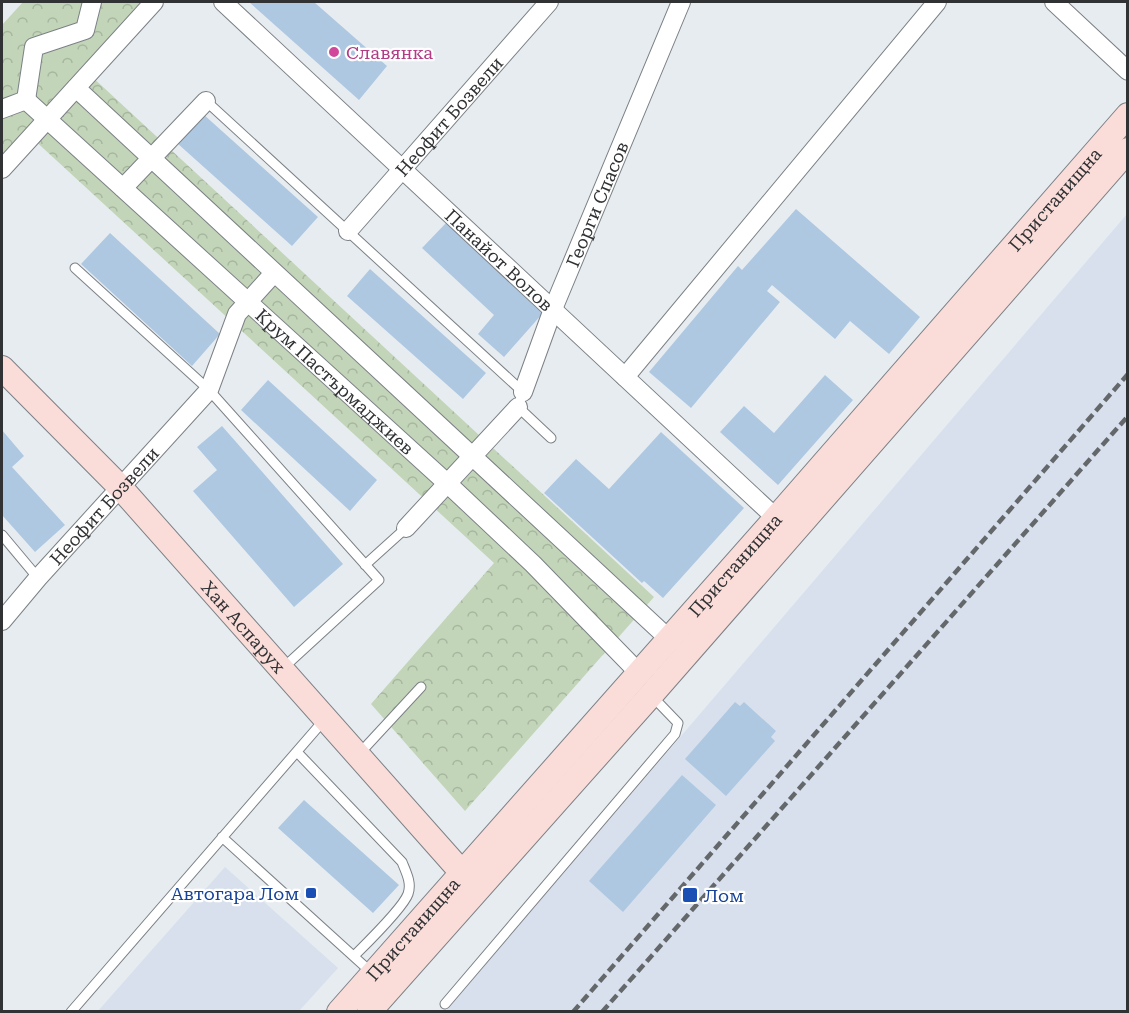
<svg xmlns="http://www.w3.org/2000/svg" width="1129" height="1013" font-family="'Roboto Serif',serif">
  <style>
    .built { fill: #d7e0ec }
    .park { fill: url(#park-crowns) }
    .building { fill: #aec8e2 }
    .lines { fill: none; stroke-linecap: round; stroke-linejoin: round }
    .lane-casing { stroke: #7c8186; stroke-width: 11 }
    .street-casing { stroke: #7c8186; stroke-width: 20 }
    .secondary-casing { stroke: #7c8186; stroke-width: 26 }
    .lane { stroke: #fff; stroke-width: 9 }
    .street { stroke: #fff; stroke-width: 18 }
    .secondary { stroke: #fadcd9; stroke-width: 24 }
    .rail { stroke: #65686b; stroke-width: 4.5; stroke-dasharray: 9 4.5; stroke-linecap: butt }
    .hotel-dot { fill: #d1479c; stroke: #fff; stroke-width: 2 }
    .transit-dot { fill: #1a4fb4; stroke: #fff; stroke-width: 2 }
    .labels { text-anchor: middle; dominant-baseline: central; stroke-width: 4.5; stroke-linejoin: round; paint-order: stroke }
    .hotel-label { font-size: 18px; fill: #b23c85; stroke: #fff; text-anchor: start }
    .street-label { font-size: 18px; fill: #303234; stroke: #fff }
    .transit-label { font-size: 18px; fill: #164399; stroke: #fff; text-anchor: end }
  </style>
  <defs>
    <pattern id="park-crowns" width="20" height="18" patternUnits="userSpaceOnUse" patternTransform="scale(1.5)"><rect width="20" height="18" fill="#c2d5b8"/><path d="M2 6a3 3 0 1 1 6 0M12 15a3 3 0 1 1 6 0" fill="none" stroke="#a7b79f"/></pattern>
  </defs>
  <rect width="100%" height="100%" fill="#e7ecf1"/>
  <path class="built" d="M1127 214V1011L445 1012 759 645Z
    M225 867 338 968 299 1011H98Z"/>
  <path class="park" d="M23 2H155L89 74 654 597 465 811 371 704 494 563 31 137 2 167V25Z"/>
  <path class="building" d="M249 2H314L387 66 359 100Z
    M203 114 318 217 292 246 177 143Z
    M796 209 920 317 889 354 850 321 835 339 772 285 767 291 780 302 691 408 649 372 738 266 742 270Z
    M446 223 543 313 504 357 478 334 494 315 422 248Z
    M110 233 220 334 192 366 81 264Z
    M370 269 486 373 463 399 347 296Z
    M825 375 853 400 778 485 720 432 744 406 774 433Z
    M268 380 377 480 350 511 241 410Z
    M222 426 343 564 294 607 193 491 217 470 197 447Z
    M2 430 24 456 12 467 65 525 35 552 2 515Z
    M661 432 744 508 663 598 644 581 642 583 544 493 576 459 609 489Z
    M735 702 740 706 744 702 776 731 771 737 775 741 726 796 685 759Z
    M682 775 716 805 623 912 589 881Z
    M304 800 399 885 373 913 278 828Z"/>
  <g class="lines">
    <defs>
      <path id="lane" d="M206 101 523 392 518 407 551 438
        M75 268 209 390 379 580 282 669
        M2 535 38 578
        M365 565 406 528
        M297 752 402 862C406 872 412 883 408 894 403 908 366 944 354 956
        M359 754 421 687
        M222 837 372 973
        M445 1004 675 734 678 723 651 695
        M71 1012 325 719"/>
      <g id="street">
        <path id="s1" d="M223 2 776 518"/>
        <path d="M1054 2 1128 71"/>
        <path d="M76 88 669 639"/>
        <path id="s2" d="M26 100 448 484 533 564 638 672"/>
        <path d="M26 100 34 47 85 30 92 2"/>
        <path d="M2 109 26 100"/>
        <path d="M2 169 154 2"/>
        <path d="M123 188 206 101"/>
        <path id="s3" d="M348 231 549 2"/>
        <path d="M625 377 937 2"/>
        <path id="s4" d="M523 392 553 309 681 2"/>
        <path d="M406 528 518 407"/>
        <path id="s5" d="M2 621 38 578 209 390 237 314 274 273"/>
      </g>
      <g id="secondary">
        <path id="s6" d="M2 368 120 487 473 885"/>
        <path id="s7" d="M339 1012 776 518 1128 115"/>
        <path d="M369 1012 651 695 1128 150"/>
      </g>
    </defs>
    <use href="#lane" class="lane-casing"/>
    <use href="#street" class="street-casing"/>
    <use href="#secondary" class="secondary-casing"/>
    <use href="#lane" class="lane"/>
    <use href="#street" class="street"/>
    <use href="#secondary" class="secondary"/>
    <path class="rail" d="M573 1012 1128 374
      M602 1012 1128 416"/>
  </g>
  <circle class="hotel-dot" cx="334" cy="52" r="6"/>
  <g class="transit-dot">
    <rect x="305" y="887" width="12" height="12" rx="3"/>
    <rect x="682" y="887" width="16" height="16" rx="3"/>
  </g>
  <g class="labels">
    <g class="hotel-label">
      <text x="346" y="52">Славянка</text>
    </g>
    <g class="street-label">
      <text stroke="none"><textPath href="#s3" startOffset="153">Неофит Бозвели</textPath></text>
      <text stroke="none"><textPath href="#s7" startOffset="1083">Пристанищна</textPath></text>
      <text stroke="none"><textPath href="#s4" startOffset="202">Георги Спасов</textPath></text>
      <text stroke="none"><textPath href="#s1" startOffset="378">Панайот Волов</textPath></text>
      <text stroke="none"><textPath href="#s2" startOffset="418">Крум Пастърмаджиев</textPath></text>
      <text stroke="none"><textPath href="#s5" startOffset="154">Неофит Бозвели</textPath></text>
      <text stroke="none"><textPath href="#s7" startOffset="597">Пристанищна</textPath></text>
      <text stroke="none"><textPath href="#s6" startOffset="354">Хан Аспарух</textPath></text>
      <text stroke="none"><textPath href="#s7" startOffset="111">Пристанищна</textPath></text>
    </g>
    <g class="transit-label">
      <text x="299" y="893">Автогара Лом</text>
      <text x="704" y="895" text-anchor="start">Лом</text>
    </g>
  </g>
  <rect width="1129" height="1013" fill="none" stroke="#303234" stroke-width="6"/>
</svg>
